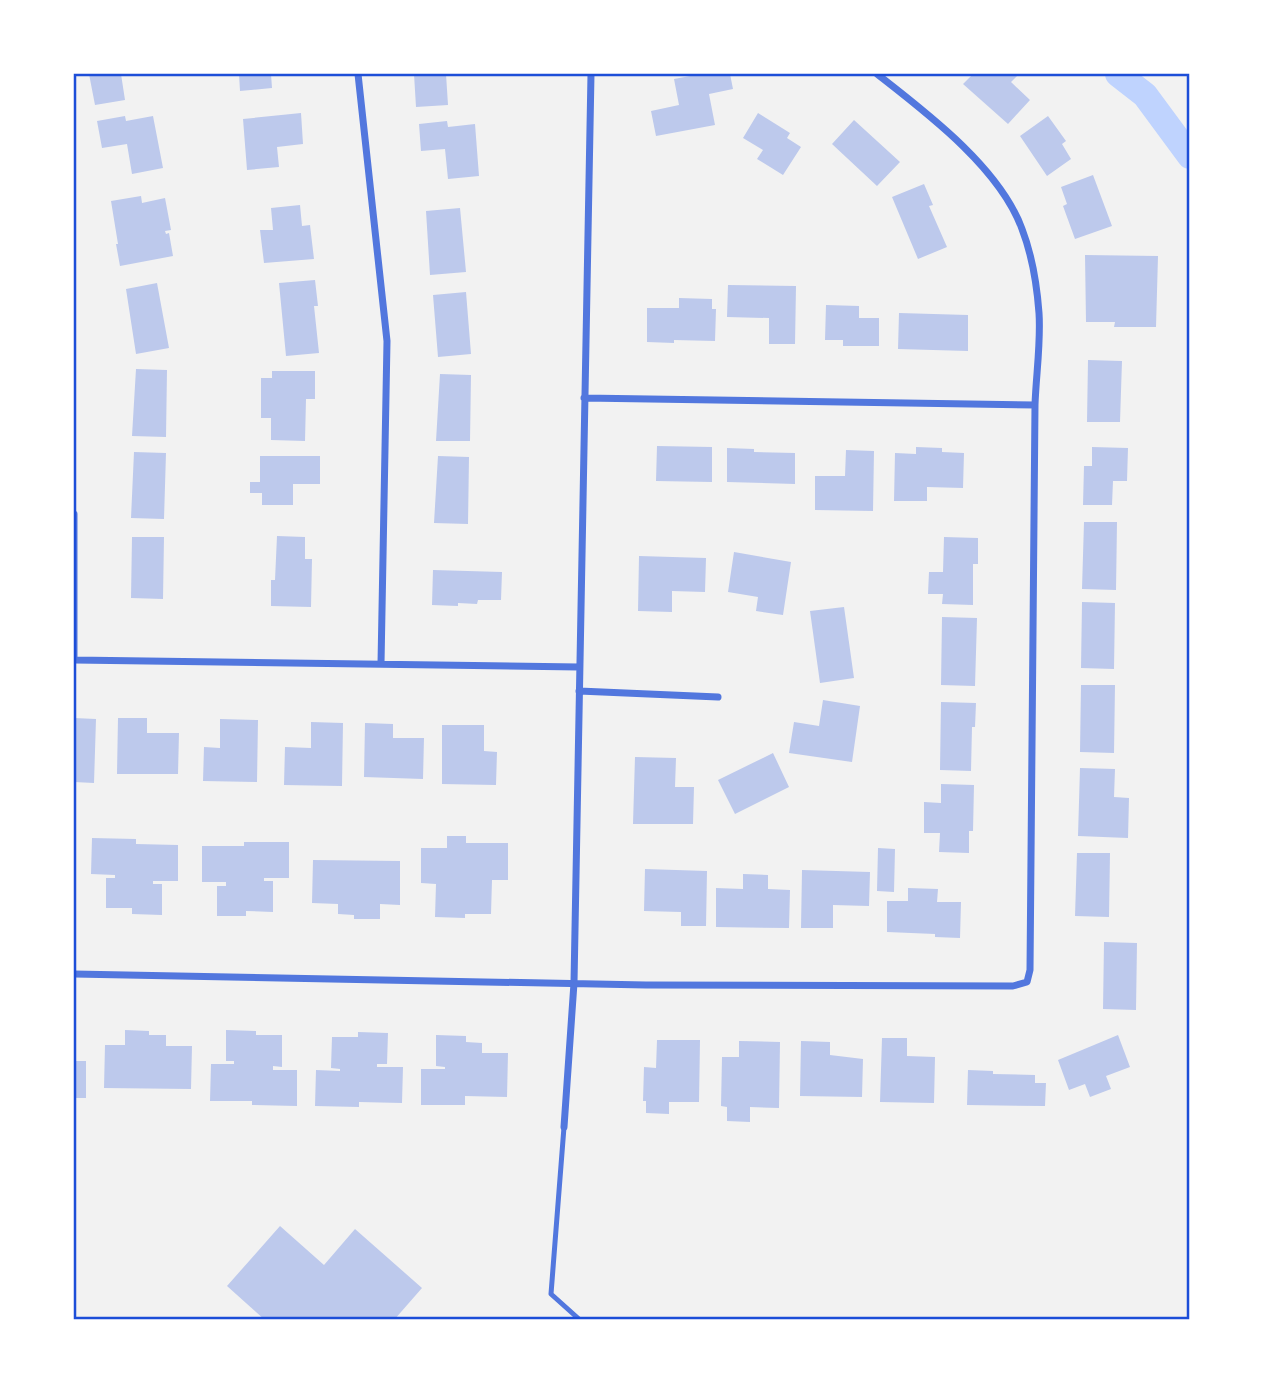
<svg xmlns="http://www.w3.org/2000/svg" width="1263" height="1393" font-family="Signika,sans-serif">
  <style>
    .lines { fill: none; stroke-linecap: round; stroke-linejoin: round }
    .canal { stroke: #bfd3fe; stroke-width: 26 }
    .building { fill: #bdc9ec }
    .service { stroke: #5277de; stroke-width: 5 }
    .minor { stroke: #5277de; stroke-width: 7 }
    .neatline { fill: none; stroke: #1d4ed8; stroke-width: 2.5 }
  </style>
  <rect width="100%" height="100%" fill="#f2f2f2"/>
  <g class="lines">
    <path class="canal" d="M1118 74 1145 95 1190 156"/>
  </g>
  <path class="building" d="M89 74H121L125 100 95 105Z
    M239 74H271L272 88 240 91Z
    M414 74H446L448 105 416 107Z
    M701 74H730L733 89 709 94 715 125 656 136 651 111 679 105 674 79Z
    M973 74H1019L1011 82 1030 100 1008 124 963 84Z
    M301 113 303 144 277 147 279 167 247 170 243 119Z
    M758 113 790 133 787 138 801 147 783 175 757 159 763 150 743 138Z
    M125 116 126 121 153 116 163 168 132 174 127 144 102 148 97 121Z
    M1048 116 1066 141 1062 144 1071 159 1047 176 1020 136Z
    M854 120 900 162 877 186 832 144Z
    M447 121 448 127 475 124 479 176 448 179 445 149 421 151 419 124Z
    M1093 175 1112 226 1075 239 1063 206 1067 204 1061 187Z
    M924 184 933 205 929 206 947 247 918 259 892 197Z
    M141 196 142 203 165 198 171 230 165 231 166 234 169 233 173 256 120 266 116 244H118L111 201Z
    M300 205 302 226 310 225 314 259 264 263 260 230H273L271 208Z
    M460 208 466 272 430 275 426 211Z
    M1085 255 1158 256 1156 327H1114L1115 322H1086Z
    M315 280 318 306H314L319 353 286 356 279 283Z
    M157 283 169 348 136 354 126 289Z
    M728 285 796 286 795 344H769V318L727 317Z
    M466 292 471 354 438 357 433 295Z
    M679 298 712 299V309H716L715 341 674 340V343L647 342V308H679Z
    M826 305 859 306V318H879V346H843V340H825Z
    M899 313 968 315V351L898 349Z
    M1088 360 1122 361 1120 422H1087Z
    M136 369 167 370 166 437 132 436Z
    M272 371H315V399H306L305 441 271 440V418H261V378H272Z
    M440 374 471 375 470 441H436Z
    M657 446 712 447V482L656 481Z
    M916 447 942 448V452L964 453 963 488 927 487V501H894L895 453 916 454Z
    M1092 447 1128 448 1127 481H1113L1112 505H1083L1084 466H1092Z
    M727 448 754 449V452L795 453V484L727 482Z
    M846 450 874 451 873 511 815 510V476H845Z
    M134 452 166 453 164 519 131 518Z
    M260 456H320V484H293V505H262V493H250V482H260Z
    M438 456 469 457 468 524 434 523Z
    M1084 522H1117L1116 590 1082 589Z
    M277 536 305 537V559H312L311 607 271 606V580H275Z
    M132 537H164L163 599 131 598Z
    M944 537 978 538V564H973V605L942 604 943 594H928L929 572H943Z
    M734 552 791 562 783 615 756 611 758 597 728 592Z
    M639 556 706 558 705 592 672 591V612L638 611Z
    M433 570 502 572 501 600H478L477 604 458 603V606L432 605Z
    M1082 602 1115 603 1114 669 1081 668Z
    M844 607 854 678 820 683 810 611Z
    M942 617 977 618 975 686 941 685Z
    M1081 685H1115L1114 753 1080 752Z
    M823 700 860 706 852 762 789 753 794 722 819 726Z
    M941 702 976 703 975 727H972L971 771 940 770Z
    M74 718 96 719 94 783 74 782Z
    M118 718H147V733H179L178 774H117Z
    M220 719 258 720 257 782 203 781 204 747 220 748Z
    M311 722 343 723 342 786 284 785 285 747 311 748Z
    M365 723 393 724V738H424L423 779 364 777Z
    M442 725H484V751L497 752 496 785 442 784Z
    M773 753 789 787 735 814 718 780Z
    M635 757 676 758 675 787H694L693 824H633Z
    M1080 768 1115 769 1114 797 1129 798 1128 838 1078 836Z
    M941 784 974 785 973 831H969V853L939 852 940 833H924V802L941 803Z
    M447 836H466V843H508V880H492L491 914H465V918L435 917 436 884 421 883V848H447Z
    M92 838 136 839V844L178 845V881H153V884H162V915L132 914V908H106V878H115V875L91 874Z
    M244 842H289V878H264V881H273V912L246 911V916H217V886H226V882H202V846H244Z
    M878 848 895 849 894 892 877 891Z
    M1077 853H1110L1109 917 1075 916Z
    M313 860 400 861V905L380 904V919H354V915L338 914V904L312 903Z
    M645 869 707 871 706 926H681V912L644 911Z
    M802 870 870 872 869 906 833 905V928H801Z
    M743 874 768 875V889L790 890 789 928 716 927V888L743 889Z
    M908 888 938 889 937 902H961L960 938 935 937V934L887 932V901H908Z
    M1104 942 1137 943 1136 1010 1103 1009Z
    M125 1030 149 1031V1035H166V1046H192L191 1089 104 1088 105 1045H125Z
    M226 1030 256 1031V1035H282V1067L273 1066V1070H297V1106L252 1105V1101H210L211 1064H234V1061H226Z
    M358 1032 388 1033 387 1064H377V1067H403L402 1103 359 1102V1107L315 1106 316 1070 340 1071V1069L331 1068 332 1037H358Z
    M436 1035 466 1036V1042L482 1043V1053H508L507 1097 465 1096V1105H421V1069H445V1067L436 1066Z
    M1118 1035 1130 1067 1106 1076 1111 1089 1090 1097 1085 1084 1069 1090 1058 1060Z
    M882 1038H907V1056L935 1057 934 1103 880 1102Z
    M657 1040H700L699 1102H669V1114L646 1113V1101H643L644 1067 656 1068Z
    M739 1041 780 1042 779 1108 750 1107V1122L727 1121V1107L721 1106 722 1057H739Z
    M801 1041 830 1042V1055L863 1059 862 1097 800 1096Z
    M74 1061H86V1098H74Z
    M968 1070 993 1071V1074L1035 1075V1083H1046L1045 1106 967 1105Z
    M280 1226 324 1265 355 1229 422 1288 394 1320H265L227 1286Z"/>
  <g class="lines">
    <path class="service" d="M564 1127 551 1294 580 1320"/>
    <path class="minor" d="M358 74 387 341 381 664
      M584 398 1035 405
      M74 514V660
      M74 660 579 667
      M579 691 718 697
      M74 974 646 985 1013 986 1027 982 1030 970 1035 405C1036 375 1041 343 1039 313 1037 286 1032 255 1022 229 1000 168 927 113 877 74
      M564 1127 574 983 591 74"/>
  </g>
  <rect width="1263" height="1393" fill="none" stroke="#ffffff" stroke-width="150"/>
  <rect x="75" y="75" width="1113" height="1243" class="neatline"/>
</svg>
